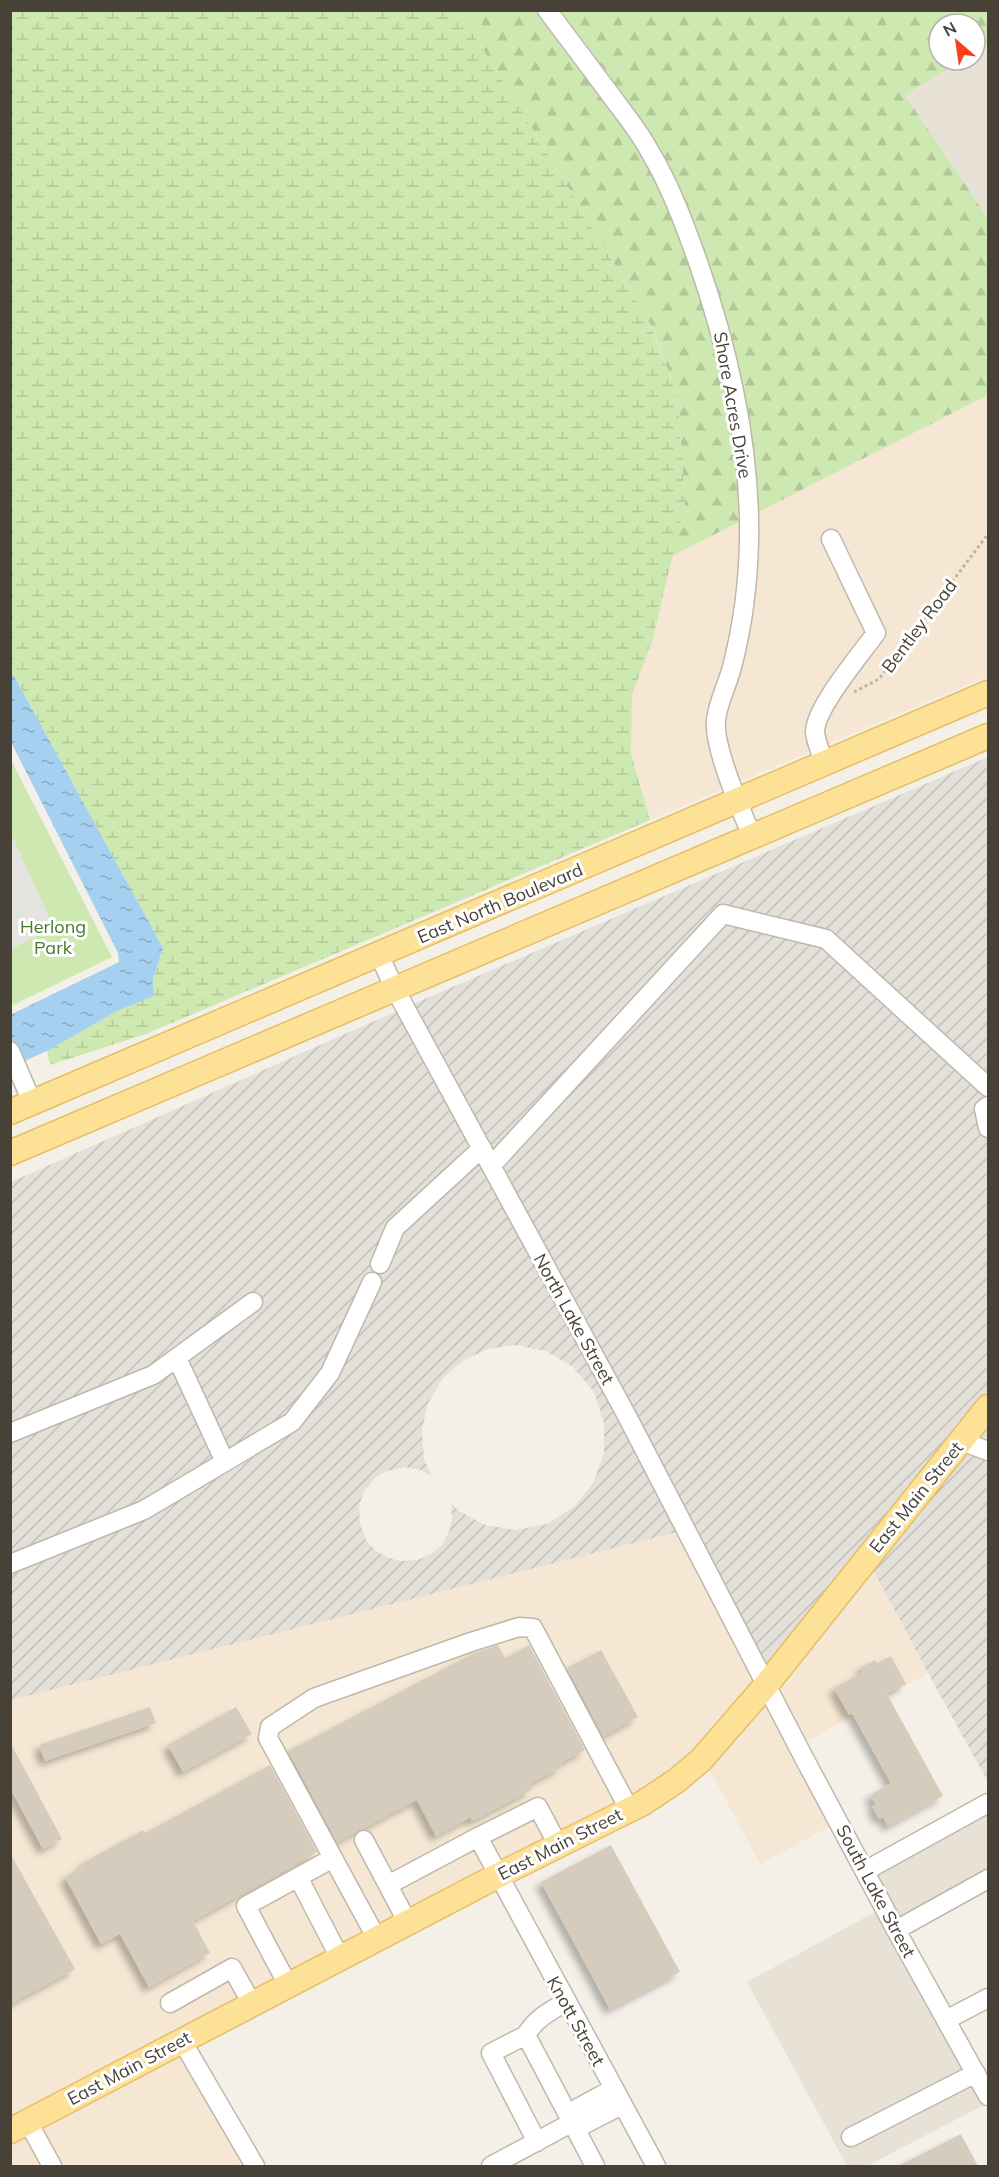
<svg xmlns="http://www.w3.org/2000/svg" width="999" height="2177" font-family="Mulish,sans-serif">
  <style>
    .residential { fill: #e8e2d6 }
    .commercial { fill: #f5e7d3 }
    .industrial { fill: url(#industrial-furrows); fill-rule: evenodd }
    .green { fill: #cee8b1 }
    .forest { fill: url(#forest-firs) }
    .wetland { fill: url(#wetland-marsh) }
    .parking { fill: #e5e3e0 }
    .water { fill: url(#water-ripples) }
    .building { fill: #d5ccbd; filter: url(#shadow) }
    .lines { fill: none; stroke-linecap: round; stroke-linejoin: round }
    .minor-casing { stroke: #bfb8aa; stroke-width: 21 }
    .major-casing { stroke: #e3bf67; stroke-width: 27 }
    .path { stroke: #c1b49c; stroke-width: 3; stroke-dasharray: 3 3; stroke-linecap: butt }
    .minor { stroke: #fff; stroke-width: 18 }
    .major { stroke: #fde197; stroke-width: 24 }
    .labels { text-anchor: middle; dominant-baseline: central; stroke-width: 6; stroke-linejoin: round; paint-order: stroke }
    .street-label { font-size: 18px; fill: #474137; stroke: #fff }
    .park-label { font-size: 18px; fill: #47792a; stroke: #fff }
  </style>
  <defs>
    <pattern id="industrial-furrows" width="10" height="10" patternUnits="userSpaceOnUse" patternTransform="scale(1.5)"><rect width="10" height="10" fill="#e3dfd9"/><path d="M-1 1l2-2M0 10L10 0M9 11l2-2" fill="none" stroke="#c4c1bb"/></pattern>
    <pattern id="forest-firs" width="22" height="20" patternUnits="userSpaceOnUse" patternTransform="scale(1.5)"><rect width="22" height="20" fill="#cee8b1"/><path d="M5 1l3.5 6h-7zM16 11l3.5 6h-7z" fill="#b2c899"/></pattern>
    <pattern id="wetland-marsh" width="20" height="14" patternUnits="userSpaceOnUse" patternTransform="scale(1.5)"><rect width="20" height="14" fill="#cee8b1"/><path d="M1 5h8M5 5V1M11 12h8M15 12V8" fill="none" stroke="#b2c899"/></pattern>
    <pattern id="water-ripples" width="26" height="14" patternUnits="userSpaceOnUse" patternTransform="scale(1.5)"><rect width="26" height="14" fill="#a5d0f0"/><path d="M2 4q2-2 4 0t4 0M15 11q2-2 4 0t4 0" fill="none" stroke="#88aac3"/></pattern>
    <filter id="shadow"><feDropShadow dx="-5.5" dy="5.5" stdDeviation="3" flood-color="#0004"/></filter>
  </defs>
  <rect width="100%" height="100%" fill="#f4f0e8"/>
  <path class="residential" d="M988 45V218L905 95 964 60H975V53Z
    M988 1795V1877L903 1923 868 1858Z
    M877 1911 984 2105 867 2166H847L747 1982Z"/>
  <path class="commercial" d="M988 395V676L650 820 631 753 632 695 652 642 672 556Z
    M678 1532 756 1682 695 1753 638 1794 11 2120V1700Z
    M872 1568 928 1673 806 1742 778 1686Z
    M766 1700 831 1826 760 1864 708 1767Z
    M187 2049 250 2166H11V2142Z"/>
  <path class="industrial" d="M988 757V1391L768 1667 635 1412 413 1004Z
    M397 1011 620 1420 678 1532 11 1700V1182ZM515 1345 546 1351 573 1367 594 1392 604 1423V1454L593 1483 575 1506 547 1524 516 1530 485 1525 459 1511 451 1503 452 1520 448 1534 442 1545 431 1554 418 1560 401 1561 389 1558 376 1551 366 1540 360 1524 359 1505 365 1490 375 1478 387 1471 404 1467 418 1469 431 1475 424 1459 422 1430 428 1403 443 1378 464 1360 488 1349Z
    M988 1422V1782L928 1673 872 1568Z"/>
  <path class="green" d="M10 758 112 957 11 1006H10Z"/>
  <path class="forest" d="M459 11H988V45L975 53V24H939V60H964L905 95 988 218V395L672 556 685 504 678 396 651 326 570 190Z"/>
  <path class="wetland" d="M10 11H459L570 190 650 325 678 396 685 504 652 642 632 695 631 753 650 820 146 1034 50 1065 47 1051 117 1011 154 996 153 980 163 948 14 676 11 675Z"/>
  <path class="parking" d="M10 831 54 928 11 949H10Z"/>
  <path class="water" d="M11 675 14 676 163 948 153 979 154 996 117 1011 47 1051 20 1063 11 1052 10 1015 119 962 118 953 11 742Z"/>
  <path class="building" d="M498 1645 505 1658 529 1645 585 1750 560 1763 561 1767 528 1785 531 1790 472 1821 471 1817 436 1836 417 1800 337 1842 288 1751 474 1653Z
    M601 1650 638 1717 603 1736 567 1668Z
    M891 1656 906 1684 887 1694 943 1796 888 1826 883 1817 879 1819 872 1806 876 1805 870 1795 891 1783 852 1713 849 1715 834 1688 863 1672 861 1667 875 1660 877 1663Z
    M150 1707 156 1723 45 1761 39 1745Z
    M236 1707 252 1734 183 1772 168 1745Z
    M10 1742 62 1839 43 1849 10 1788Z
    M270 1765 317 1852 193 1921 210 1953 149 1987 120 1934 101 1944 65 1877 82 1867 81 1864 143 1830 145 1833Z
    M611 1845 680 1972 610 2009 541 1882Z
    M10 1853 75 1969 10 2004Z
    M961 2134 978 2166H898Z"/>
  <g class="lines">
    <defs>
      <path id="minor" d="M547 10C568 38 589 66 610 94 623 112 638 130 649 150 670 185 684 223 698 262 729 351 751 446 749 542 748 583 743 624 733 663 729 682 718 701 716 720 713 747 741 810 752 836
        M825 763C821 753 816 743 815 732 815 708 861 654 876 633L831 539
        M379 955 395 989 627 1416 804 1758 896 1930 988 2096
        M10 1051 32 1102
        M988 1106 984 1109 988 1128
        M491 1166 723 914 826 939 988 1087
        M380 1264 395 1228 482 1148
        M177 1358 225 1462
        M10 1433 153 1375 253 1302
        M961 1441 988 1451
        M10 1564 144 1510 292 1422 330 1373 372 1282
        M478 1837 538 1807 558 1845
        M364 1840 408 1923
        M333 1858 268 1738 270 1727 314 1698 471 1642 519 1627 533 1628 629 1809
        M865 1871 988 1803
        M298 1877 340 1958
        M388 1885 478 1837 656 2166
        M896 1930 988 1879
        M288 1985 246 1906 333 1858 377 1939
        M566 2002C550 2011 536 2018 526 2035L595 2166
        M170 2003 232 1968 252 2004
        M946 2020 988 1998
        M526 2035 491 2053 537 2142
        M182 2041 255 2166
        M28 2122 52 2166
        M571 2123 585 2124 622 2105
        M851 2137 976 2073
        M491 2166 571 2123 578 2108 613 2089"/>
      <path id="major" d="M10 1112 988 693
        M10 1153 988 736
        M10 2131 497 1876 643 1803 676 1781 701 1760 767 1684 988 1407"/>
    </defs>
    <use href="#minor" class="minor-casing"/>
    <use href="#major" class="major-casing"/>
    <path class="path" d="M854 692 879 679 988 534"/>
    <use href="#minor" class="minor"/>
    <use href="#major" class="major"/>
  </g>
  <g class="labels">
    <g class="street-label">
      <text transform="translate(733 405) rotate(80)">Shore Acres Drive</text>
      <text transform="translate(919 626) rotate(-53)">Bentley Road</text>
      <text transform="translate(500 903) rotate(-23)">East North Boulevard</text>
      <text transform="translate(574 1319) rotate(61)">North Lake Street</text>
      <text transform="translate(916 1497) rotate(-51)">East Main Street</text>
      <text transform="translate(560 1844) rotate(-27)">East Main Street</text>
      <text transform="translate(876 1891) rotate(62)">South Lake Street</text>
      <text transform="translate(576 2021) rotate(61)">Knott Street</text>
      <text transform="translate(129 2068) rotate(-28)">East Main Street</text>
    </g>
    <g class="park-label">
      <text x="53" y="926">Herlong<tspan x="53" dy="21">Park</tspan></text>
    </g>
  </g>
  <rect width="999" height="2177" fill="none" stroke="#474137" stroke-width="24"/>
  <g transform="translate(957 42) rotate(331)"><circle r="28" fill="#ffffff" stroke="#b5b3af" stroke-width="1.5"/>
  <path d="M0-4.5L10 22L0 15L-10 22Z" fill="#f83e1b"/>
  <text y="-9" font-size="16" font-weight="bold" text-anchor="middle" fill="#474137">N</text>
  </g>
</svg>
